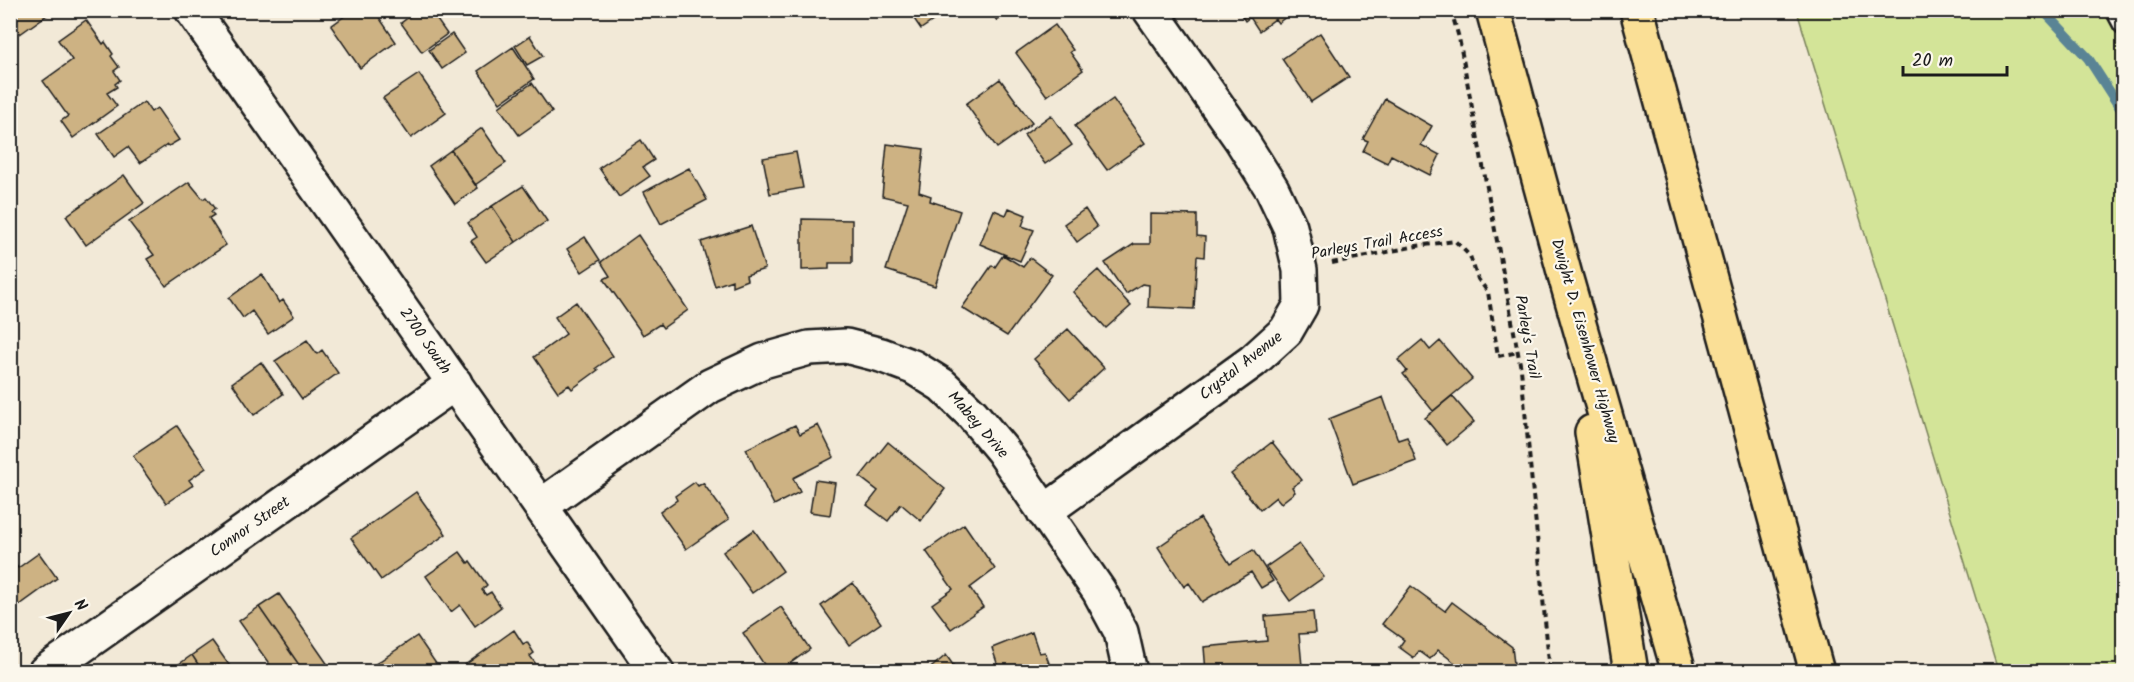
<svg xmlns="http://www.w3.org/2000/svg" width="2134" height="682" font-family="Kalam,sans-serif">
  <style>
    .green { fill: #d3e498; stroke: #78805a; stroke-width: 1.5 }
    .lines { fill: none; stroke-linecap: round; stroke-linejoin: round }
    .stream { stroke: #5a8495; stroke-width: 10 }
    .building { fill: #cdb283; stroke: #1c1c1c; stroke-width: 1.5 }
    .lane-casing { stroke: #1c1c1c; stroke-width: 26 }
    .street-casing { stroke: #1c1c1c; stroke-width: 38 }
    .secondary-casing { stroke: #1c1c1c; stroke-width: 38 }
    .highway-casing { stroke: #1c1c1c; stroke-width: 38 }
    .path { stroke: #1c1c1c; stroke-width: 4; stroke-dasharray: 6 4.5; stroke-linecap: butt }
    .lane { stroke: #fbf7ec; stroke-width: 21 }
    .street { stroke: #fbf7ec; stroke-width: 33 }
    .secondary { stroke: #fbf7ec; stroke-width: 33 }
    .highway { stroke: #fadf96; stroke-width: 33 }
    .labels { text-anchor: middle; dominant-baseline: central; stroke-width: 4.5; stroke-linejoin: round; paint-order: stroke }
    .street-label { font-size: 16px; fill: #1c1c1c; stroke: #fbf7ec }
  </style>
  <rect width="100%" height="100%" fill="#f2e9d7"/>
  <filter id="ink" filterUnits="userSpaceOnUse"><feTurbulence type="fractalNoise" baseFrequency=".0167" numOctaves="2"/><feDisplacementMap in="SourceGraphic" scale="12" xChannelSelector="R" yChannelSelector="G"/><feConvolveMatrix kernelMatrix="1 2 1 2 8 2 1 2 1" color-interpolation-filters="sRGB"/></filter>
  <g filter="url(#ink)">
    <path class="green" d="M1797 11H2123V671H1998Z"/>
    <g class="lines">
      <path class="stream" d="M2043 10 2088 58 2124 114"/>
    </g>
    <path class="building" d="M10 10H54L20 34 10 20Z
      M353 10H374L396 42 360 68 331 26Z
      M418 10H430L447 34 422 52 401 23Z
      M908 10H949L921 29Z
      M990 10H1012L997 21Z
      M1238 10H1289L1285 13 1287 16 1278 23 1275 19 1259 31 1250 17 1245 21Z
      M86 20 103 44 105 42 113 54 111 56 119 67 114 71 120 80 115 84 117 87 107 93 117 106 73 138 61 121 68 116 43 81 72 60 58 40Z
      M1055 25 1073 50 1070 52 1083 70 1047 96 1016 53Z
      M1320 33 1349 77 1311 102 1282 59Z
      M452 34 465 53 442 69 429 50Z
      M530 36 543 56 527 65 515 46Z
      M513 47 534 79 500 103 478 71Z
      M419 74 446 113 411 138 383 98Z
      M1000 79 1032 123 997 148 966 104Z
      M532 83 552 112 519 135 499 107Z
      M1113 99 1145 143 1107 170 1075 126Z
      M1385 99 1432 126 1421 145 1440 155 1430 175 1391 155 1387 163 1363 151 1368 141 1363 139Z
      M144 102 151 112 157 108 179 140 169 146 167 145 140 163 128 147 114 157 98 134Z
      M1051 115 1072 145 1045 164 1024 135Z
      M482 128 506 163 475 185 451 150Z
      M641 140 654 160 643 167 650 176 619 197 599 168Z
      M887 144 924 149 919 192 931 196 930 201 960 211 935 286 886 270 908 202 882 196Z
      M451 150 478 188 455 204 429 166Z
      M796 152 803 188 770 194 763 158Z
      M689 168 707 200 661 224 644 192Z
      M124 175 144 203 86 245 66 216Z
      M189 182 203 199 206 197 215 209 211 212 214 215 209 218 226 245 166 286 147 259 154 255 129 222Z
      M523 186 547 221 516 242 492 206Z
      M492 206 516 242 486 262 471 241 477 237 468 223Z
      M1009 208 1026 215 1022 226 1034 230 1020 261 980 244 994 210 1006 215Z
      M1085 209 1097 227 1077 242 1064 224Z
      M1150 214 1197 215V236L1205 237 1204 257 1197 256 1194 309 1148 307 1149 285 1142 284 1126 294 1105 263 1134 244H1150Z
      M802 219 852 220V263H829V269L802 270Z
      M751 226 765 269 746 275 747 280 732 286V280L715 286 701 242Z
      M638 235 688 310 663 328 660 324 643 335 604 279 610 276 601 262Z
      M585 237 600 260 582 272 567 249Z
      M1003 255 1023 267 1030 258 1052 275 1007 336 962 308 992 265 995 267Z
      M1098 270 1131 306 1106 328 1073 292Z
      M262 274 279 303 283 300 294 316 268 334 252 311 243 318 229 298Z
      M576 302 613 356 596 368 598 370 572 389 569 385 558 392 534 357 566 334 555 317Z
      M1068 329 1104 368 1070 399 1034 359Z
      M307 340 317 354 322 350 338 373 302 399 275 361Z
      M1422 340 1430 350 1440 341 1472 379 1433 411 1403 374 1407 371 1398 360Z
      M261 362 283 394 254 415 232 383Z
      M1452 396 1474 422 1447 445 1425 418Z
      M1383 397 1398 440 1407 437 1416 461 1353 484 1329 419Z
      M795 425 800 434 818 425 834 457 793 478 800 492 774 505 746 449Z
      M177 426 206 468 189 480 193 485 166 503 133 456Z
      M888 442 945 489 921 521 901 504 888 521 867 505 878 491 860 477Z
      M1272 442 1302 480 1292 487 1295 492 1281 503 1276 497 1260 510 1231 474Z
      M815 480 835 483 830 515 810 512Z
      M695 482 698 486 703 483 729 519 686 549 660 512 677 500 675 496Z
      M416 492 446 534 381 580 351 538Z
      M1200 518 1230 564 1253 550 1273 581 1261 588 1251 572 1202 602 1189 583 1184 587 1158 547Z
      M964 524 995 569 970 588 983 607 951 629 932 604 953 589 926 551Z
      M754 530 783 571 752 593 723 552Z
      M1299 544 1324 577 1290 601 1266 567Z
      M460 552 468 563 470 561 487 585 482 590 486 595 491 592 501 607 475 626 460 605 451 612 426 576Z
      M39 553 57 578 10 612V558L18 568Z
      M853 583 881 623 849 645 821 606Z
      M1411 586 1445 611 1452 602 1512 647 1515 672H1467L1438 650 1430 659 1419 651 1414 658 1399 647 1404 640 1382 624Z
      M279 594 333 672H304L259 607Z
      M259 607 304 672H275L239 621Z
      M781 607 810 649 778 672H769L743 633Z
      M1313 612 1315 633 1299 634 1302 666 1251 672H1206L1204 647 1267 641 1265 616Z
      M514 630 523 644 527 642 534 653 530 656 541 671 469 672 465 665Z
      M1032 632 1039 653 1045 652 1049 663 1044 664 1047 672H1000L992 648Z
      M417 636 439 668 434 672H379L374 665Z
      M212 641 234 672H203L192 655Z
      M192 655 203 672H173L172 669Z
      M946 655 958 672H926Z"/>
    <g class="lines">
      <defs>
        <path id="lane" d="M2117 10 2124 23"/>
        <path id="street" d="M541 506 710 386 763 361 809 348 846 346 881 355 913 367 942 385 972 414 1002 450 1099 591 1121 632 1130 672
          M1044 512 1253 361 1286 331 1301 305 1300 270 1290 227 1272 189 1240 138 1150 10
          M45 672 455 383"/>
        <path id="secondary" d="M192 10 657 672"/>
        <path id="highway" d="M1493 10 1566 279 1679 672
          M1637 10 1817 672
          M1592 432 1631 672"/>
      </defs>
      <use href="#lane" class="lane-casing"/>
      <use href="#street" class="street-casing"/>
      <use href="#secondary" class="secondary-casing"/>
      <use href="#highway" class="highway-casing"/>
      <path class="path" d="M1451 10 1459 38 1521 369 1550 672
        M1332 263 1417 246 1455 241 1470 256 1478 279 1488 292 1498 356 1519 352"/>
      <use href="#lane" class="lane"/>
      <use href="#street" class="street"/>
      <use href="#secondary" class="secondary"/>
      <use href="#highway" class="highway"/>
    </g>
  </g>
  <g class="labels">
    <g class="street-label">
      <text transform="translate(1377 243) rotate(-10)">Parleys Trail Access</text>
      <text transform="translate(1527 337) rotate(80)">Parley's Trail</text>
      <text transform="translate(425 341) rotate(55)">2700 South</text>
      <text transform="translate(1585 341) rotate(74)">Dwight D. Eisenhower Highway</text>
      <text transform="translate(1241 366) rotate(-38)">Crystal Avenue</text>
      <text transform="translate(978 425) rotate(49)">Mabey Drive</text>
      <text transform="translate(250 527) rotate(-35)">Connor Street</text>
    </g>
  </g>
  <rect width="2134" height="682" fill="none" stroke="#fbf7ec" stroke-width="36"/>
  <rect x="18" y="18" width="2098" height="646" fill="none" stroke="#1c1c1c" stroke-width="2" filter="url(#ink)"/>
  <g transform="translate(69 613) rotate(55)" stroke="#fbf7ec" stroke-width="4.5" paint-order="stroke">
  <path d="M0-4.5L10 22L0 15L-10 22Z" fill="#1c1c1c"/>
  <text y="-9" font-size="16" font-weight="bold" text-anchor="middle" fill="#1c1c1c">N</text>
  </g>
  <path d="M1903 66v9h104v-9" fill="none" stroke="#1c1c1c" stroke-width="3"/>
  <text x="1912" y="66" font-size="18" fill="#1c1c1c" stroke="#fbf7ec" stroke-width="4.5" paint-order="stroke">20 m</text>
</svg>
